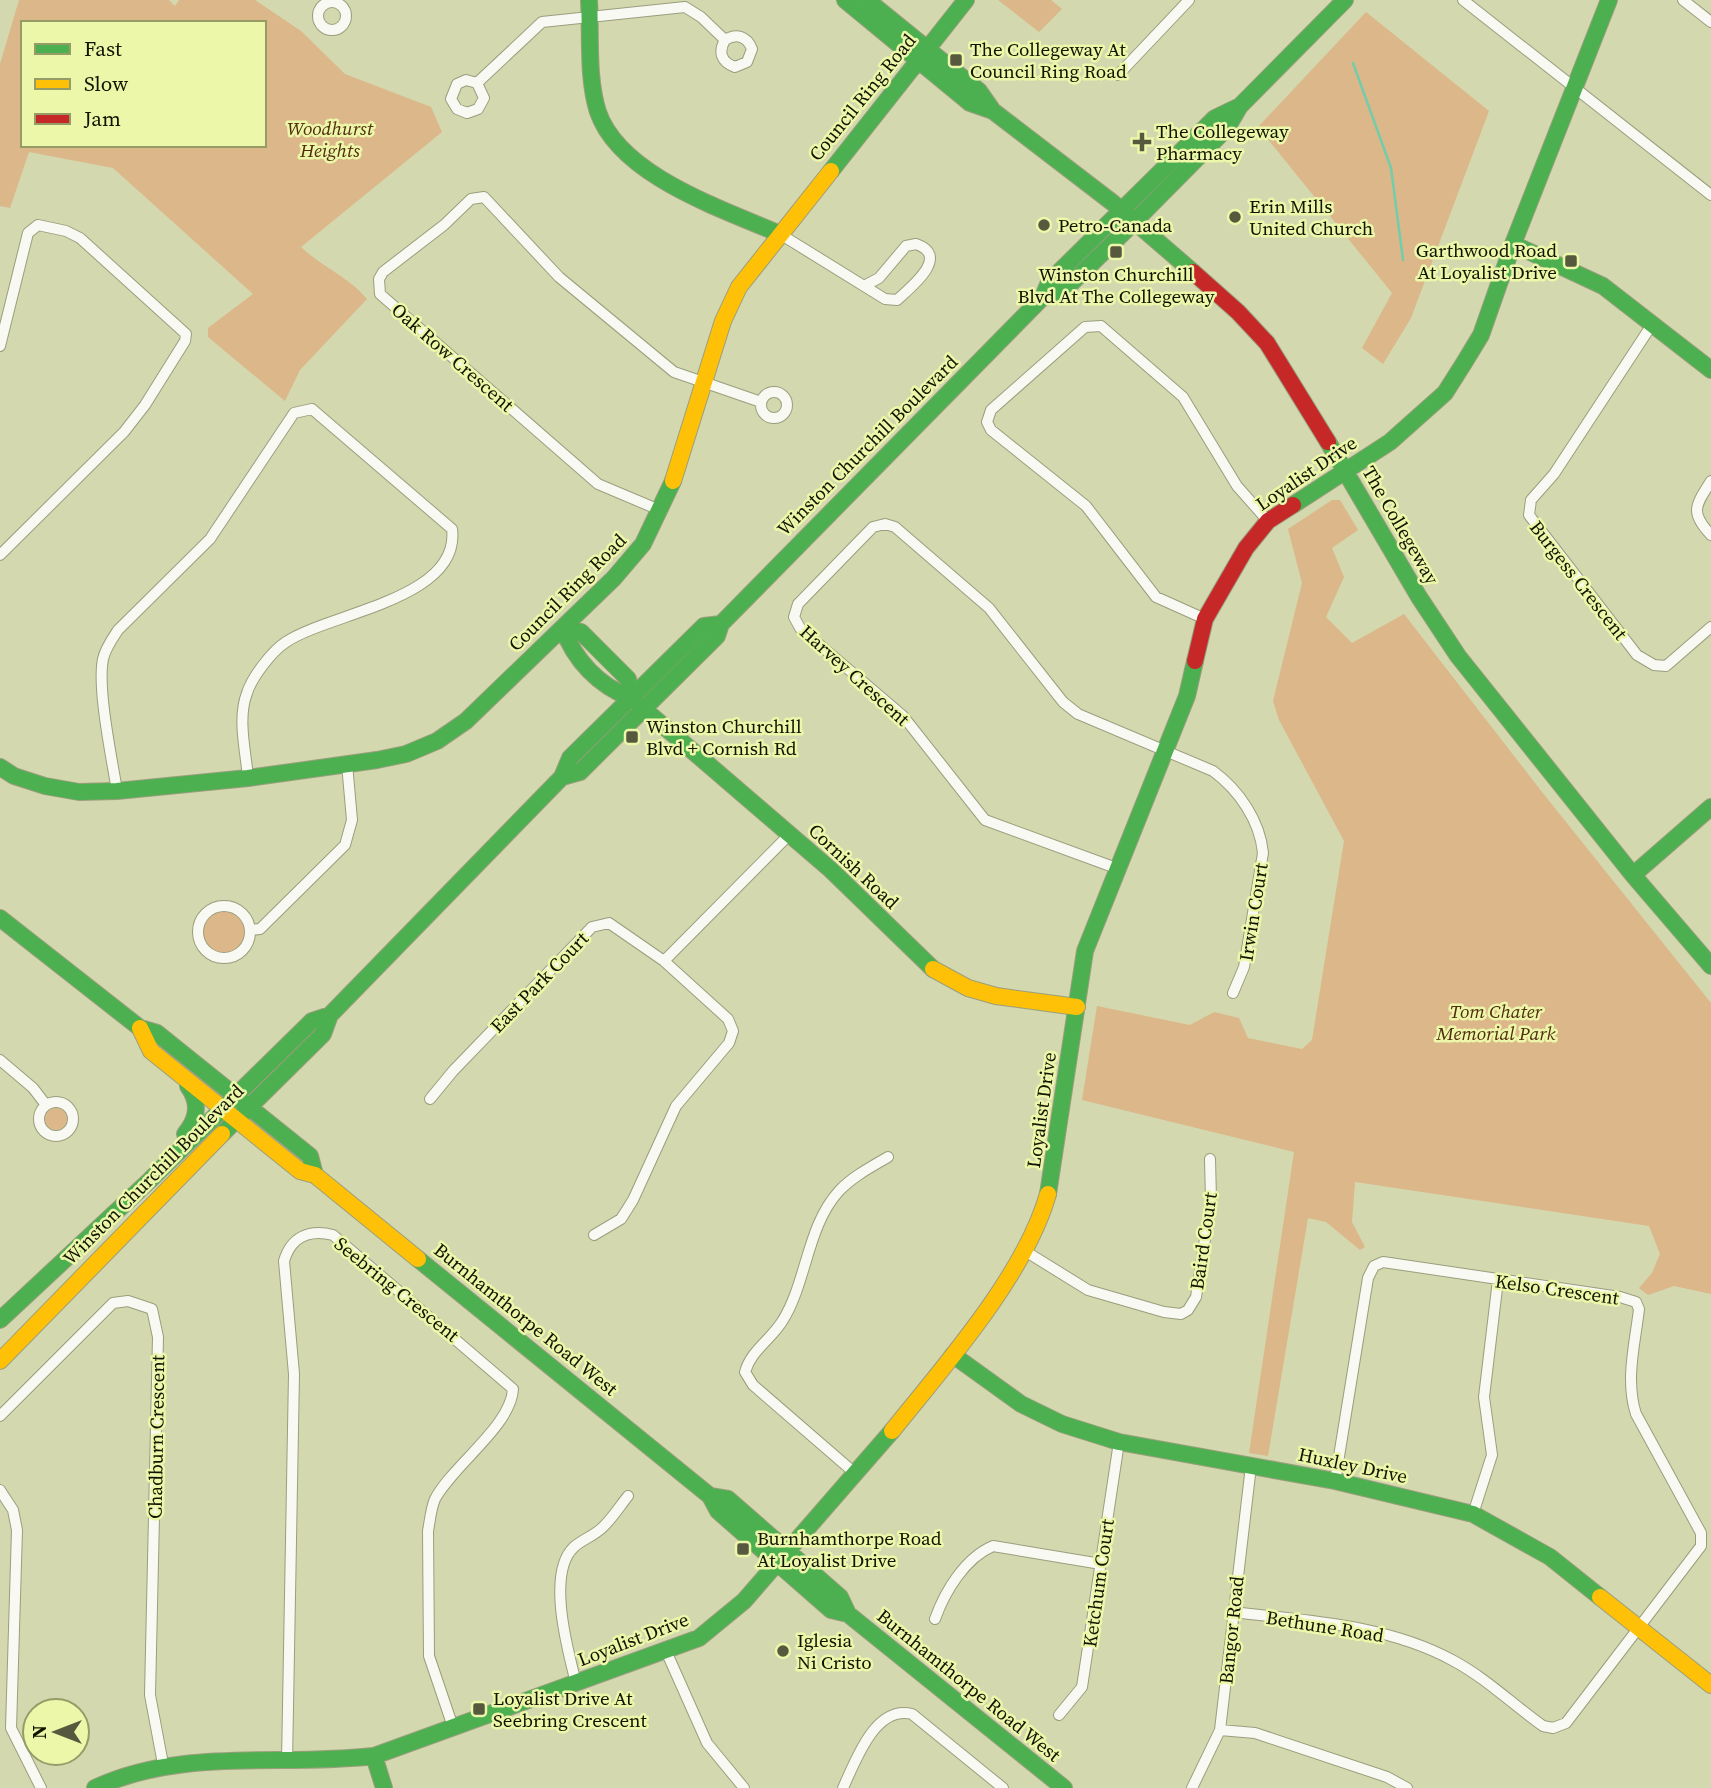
<svg xmlns="http://www.w3.org/2000/svg" width="1711" height="1788" font-family="'Source Serif 4',serif">
  <style>
    .green { fill: #dcb78a; fill-rule: evenodd }
    .lines { fill: none; stroke-linecap: round; stroke-linejoin: round }
    .stream { stroke: #73ccaa; stroke-width: 2.5 }
    .street-casing { stroke: #9b9e7d; stroke-width: 12 }
    .fast-casing { stroke: #9b9e7d; stroke-width: 18 }
    .slow-casing { stroke: #9b9e7d; stroke-width: 18 }
    .jam-casing { stroke: #9b9e7d; stroke-width: 18 }
    .street { stroke: #f8f9f3; stroke-width: 10 }
    .fast { stroke: #4caf50; stroke-width: 16 }
    .slow { stroke: #ffc107; stroke-width: 16 }
    .jam { stroke: #c62828; stroke-width: 16 }
    .poi-dot { fill: #56593d; stroke: #edf7aa; stroke-width: 2.5 }
    .labels { text-anchor: middle; dominant-baseline: central; stroke-width: 5; stroke-linejoin: round; paint-order: stroke }
    .poi-label { font-size: 19px; fill: #121400; stroke: #edf7aa; text-anchor: start }
    .street-label { font-size: 19px; fill: #121400; stroke: #edf7aa }
    .park-label { font-size: 19px; font-style: italic; fill: #522b0d; stroke: #edf7aa }
  </style>
  <rect width="100%" height="100%" fill="#d3d8ae"/>
  <path class="green" d="M19 0H169L175 6 179 0H255L301 31 345 74 431 107 442 132 301 247C322 267 349 277 367 299L300 370 285 401 208 337V328L253 294 113 168 29 152 10 208 0 206V64ZM23 23H264V145H23Z
    M998 0H1051L1062 9 1039 32Z
    M1366 12 1489 111 1411 318 1383 364 1362 348 1392 293 1258 127Z
    M1332 500H1340L1358 530 1332 548 1344 577 1326 617 1352 643 1404 614 1542 792 1711 1003V1294L1674 1286 1648 1295 1639 1288 1652 1273 1660 1254 1649 1226 1355 1182 1352 1222 1365 1247 1360 1250 1326 1222 1308 1218 1268 1456 1249 1453 1294 1152 1082 1100 1097 1006 1190 1025 1214 1012 1239 1018 1248 1038 1302 1049 1312 1040 1344 841 1279 720 1273 701 1302 583 1288 529Z
    M203 932a21 21 0 1 1 42 0a21 21 0 1 1-42 0Z
    M45 1119a11 11 0 1 1 22 0a11 11 0 1 1-22 0Z"/>
  <g class="lines">
    <path class="stream" d="M1353 63 1391 168 1403 260"/>
    <defs>
      <path id="street" d="M1463 0 1711 195
        M1683 0 1711 22
        M318 16a14 14 0 1 1 28 0a14 14 0 1 1-28 0Z
        M1118 75 1189 0
        M477 83 484 98 478 109 467 113 457 109 451 99 457 84 466 80 477 83 542 22 685 7 701 17 725 40C736 33 747 36 752 49L747 62 735 67C721 62 718 52 725 40
        M780 234 864 286 879 278 906 246 916 244C951 256 911 287 897 300L885 299 864 286
        M1653 323 1554 474 1531 500 1529 515 1637 655 1654 665 1666 666 1711 627
        M0 346 28 233 38 225 66 231 80 238 186 334 185 341 145 405 124 432 0 555
        M761 405a13 13 0 1 1 26 0a13 13 0 1 1-26 0Z
        M1711 481C1696 505 1689 512 1711 535
        M662 511 598 484 380 294 379 279 383 272 444 225 471 199 484 197 559 277 674 372 761 402
        M1205 619 1156 597 1086 506 991 430 987 422 991 410 1085 327 1101 326 1183 397 1237 486 1268 521
        M117 791C112 759 97 689 103 659 105 649 112 639 118 630L210 539 294 413 312 409 452 529C461 599 329 613 286 642 272 651 252 677 247 693 237 719 246 752 248 778
        M1116 868 985 820 903 716 800 628 794 617 798 604 873 527 885 524 895 527 989 608 1063 702 1078 714 1213 771C1239 790 1260 821 1263 853L1244 967 1233 993
        M198 932a26 26 0 1 1 52 0a26 26 0 1 1-52 0Z
        M250 930 260 929 345 845 352 820 347 764
        M664 961 789 835
        M0 1060 33 1088 46 1105
        M430 1099 453 1071 592 927 609 923 664 961 728 1019 733 1031 729 1043 676 1106 633 1200 621 1219 594 1235
        M39 1119a17 17 0 1 1 34 0a17 17 0 1 1-34 0Z
        M1025 1251 1088 1290 1164 1312 1181 1314 1188 1310 1196 1297 1211 1200 1210 1159
        M0 1416 113 1303 128 1301 152 1309 158 1337 150 1695 163 1764
        M857 1475 753 1385 745 1372C751 1350 772 1339 783 1320 807 1281 807 1226 839 1191 852 1177 871 1167 888 1157
        M0 1490 13 1510 17 1530 11 1728 41 1788
        M1473 1514 1492 1455 1484 1397 1498 1280
        M1233 1612C1307 1621 1385 1624 1452 1660 1486 1678 1512 1704 1543 1726L1553 1728 1566 1723 1701 1546V1533L1636 1414C1625 1380 1635 1344 1639 1309L1636 1302 1620 1297 1383 1262 1374 1266 1368 1278 1335 1481
        M935 1619C945 1591 965 1558 993 1546L1101 1564
        M666 1651 707 1743 744 1788
        M576 1683C568 1651 546 1573 574 1547 583 1539 596 1535 604 1526 613 1517 620 1506 628 1496
        M1059 1715 1082 1687 1119 1442
        M1220 1730 1255 1733 1387 1777 1407 1788
        M287 1762 294 1374 284 1261C291 1237 309 1229 333 1235L513 1389C511 1426 453 1465 435 1499 431 1508 430 1520 428 1531L429 1656 453 1727
        M843 1788C856 1760 875 1705 912 1714L1003 1788
        M1192 1788 1220 1730 1251 1466"/>
      <path id="fast" d="M589 0C591 35 587 78 598 112 620 176 723 209 780 234
        M845 0 970 103 993 111
        M867 0 979 91 993 111 1113 203 1193 272
        M831 171 966 0
        M1513 244 1603 286 1711 370
        M1043 297 1059 295 1122 234 1227 128 1240 106 1345 0
        M1328 442 1419 597 1458 656 1633 875 1711 966
        M1293 505 1390 442 1445 393 1464 363 1481 335 1513 244 1609 0
        M631 698 628 679 581 632 563 628C574 660 599 686 631 698L831 870 933 969
        M0 767 14 776 45 786 79 792 117 791 248 778 377 760 406 754 437 741 466 721 614 578 643 544 673 481
        M562 777 580 772 717 636 721 624 1043 297 1049 282 1215 118 1240 106
        M1633 875 1711 807
        M0 918 140 1028 157 1033 310 1156 315 1175
        M185 1134C198 1118 200 1103 188 1086
        M222 1134 323 1034 330 1015 562 777 570 758 704 626 721 624
        M1048 1194 1085 951 1187 696 1195 661
        M418 1259 710 1496 718 1511 831 1610 848 1614
        M0 1320 150 1180 312 1021 330 1015
        M953 1355 1021 1404 1062 1424 1119 1442 1335 1481 1473 1514 1550 1557 1600 1597
        M710 1496 728 1499 840 1597 848 1614 1064 1788
        M374 1756 384 1788
        M95 1788C183 1747 280 1767 374 1756L699 1638 744 1601 892 1431"/>
      <path id="slow" d="M673 481 723 321 739 287 831 171
        M933 969 968 988 996 996 1077 1007
        M140 1028 151 1051 300 1171 315 1175 418 1259
        M0 1361 222 1134
        M892 1431C945 1365 1025 1275 1048 1194
        M1600 1597 1711 1685"/>
      <path id="jam" d="M1193 272 1238 312 1267 343 1328 442
        M1195 661 1205 619 1246 548 1268 521 1293 505"/>
    </defs>
    <use href="#street" class="street-casing"/>
    <use href="#fast" class="fast-casing"/>
    <use href="#slow" class="slow-casing"/>
    <use href="#jam" class="jam-casing"/>
    <use href="#street" class="street"/>
    <use href="#fast" class="fast"/>
    <use href="#slow" class="slow"/>
    <use href="#jam" class="jam"/>
  </g>
  <g class="poi-dot">
    <rect x="949" y="53" width="14" height="14" rx="3.5"/>
    <path d="M1138.5 131.5h7v7h7v7h-7v7h-7v-7h-7v-7h7z"/>
    <circle cx="1235" cy="217" r="7"/>
    <circle cx="1044" cy="225" r="7"/>
    <rect x="1109" y="245" width="14" height="14" rx="3.5"/>
    <rect x="1564" y="254" width="14" height="14" rx="3.5"/>
    <rect x="625" y="730" width="14" height="14" rx="3.5"/>
    <rect x="736" y="1542" width="14" height="14" rx="3.5"/>
    <circle cx="783" cy="1651" r="7"/>
    <rect x="472" y="1702" width="14" height="14" rx="3.5"/>
  </g>
  <g class="labels">
    <g class="poi-label">
      <text x="970" y="49">The Collegeway At<tspan x="970" dy="22">Council Ring Road</tspan></text>
      <text x="1156" y="131">The Collegeway<tspan x="1156" dy="22">Pharmacy</tspan></text>
      <text x="1249" y="206">Erin Mills<tspan x="1249" dy="22">United Church</tspan></text>
      <text x="1058" y="225">Petro-Canada</text>
      <text x="1557" y="250" text-anchor="end">Garthwood Road<tspan x="1557" dy="22">At Loyalist Drive</tspan></text>
      <text x="1116" y="274" text-anchor="middle">Winston Churchill<tspan x="1116" dy="22">Blvd At The Collegeway</tspan></text>
      <text x="646" y="726">Winston Churchill<tspan x="646" dy="22">Blvd + Cornish Rd</tspan></text>
      <text x="757" y="1538">Burnhamthorpe Road<tspan x="757" dy="22">At Loyalist Drive</tspan></text>
      <text x="797" y="1640">Iglesia<tspan x="797" dy="22">Ni Cristo</tspan></text>
      <text x="493" y="1698">Loyalist Drive At<tspan x="493" dy="22">Seebring Crescent</tspan></text>
    </g>
    <g class="street-label">
      <text transform="translate(862 97) rotate(-51)">Council Ring Road</text>
      <text transform="translate(453 357) rotate(41)">Oak Row Crescent</text>
      <text transform="translate(867 445) rotate(-45)">Winston Churchill Boulevard</text>
      <text transform="translate(1306 473) rotate(-34)">Loyalist Drive</text>
      <text transform="translate(1401 525) rotate(60)">The Collegeway</text>
      <text transform="translate(1579 580) rotate(52)">Burgess Crescent</text>
      <text transform="translate(567 592) rotate(-45)">Council Ring Road</text>
      <text transform="translate(855 675) rotate(42)">Harvey Crescent</text>
      <text transform="translate(854 866) rotate(43)">Cornish Road</text>
      <text transform="translate(1253 912) rotate(-81)">Irwin Court</text>
      <text transform="translate(539 982) rotate(-46)">East Park Court</text>
      <text transform="translate(1041 1110) rotate(-82)">Loyalist Drive</text>
      <text transform="translate(153 1174) rotate(-45)">Winston Churchill Boulevard</text>
      <text transform="translate(1203 1241) rotate(-82)">Baird Court</text>
      <text transform="translate(397 1289) rotate(39)">Seebring Crescent</text>
      <text transform="translate(1557 1289) rotate(8)">Kelso Crescent</text>
      <text transform="translate(526 1319) rotate(39)">Burnhamthorpe Road West</text>
      <text transform="translate(156 1437) rotate(-89)">Chadburn Crescent</text>
      <text transform="translate(1353 1465) rotate(12)">Huxley Drive</text>
      <text transform="translate(1098 1583) rotate(-82)">Ketchum Court</text>
      <text transform="translate(1325 1626) rotate(9)">Bethune Road</text>
      <text transform="translate(1231 1630) rotate(-84)">Bangor Road</text>
      <text transform="translate(633 1639) rotate(-21)">Loyalist Drive</text>
      <text transform="translate(969 1685) rotate(39)">Burnhamthorpe Road West</text>
    </g>
    <g class="park-label">
      <text x="330" y="128">Woodhurst<tspan x="330" dy="22">Heights</tspan></text>
      <text x="1496" y="1011">Tom Chater<tspan x="1496" dy="22">Memorial Park</tspan></text>
    </g>
  </g>
  <rect x="21" y="21" width="245" height="126" fill="#edf7aa" stroke="#959c66" stroke-width="2"/>
  <rect x="35" y="44" width="35" height="10" fill="#4caf50" stroke="#959c66" stroke-width="2"/>
  <text x="84" y="56" font-size="21" fill="#121400">Fast</text>
  <rect x="35" y="79" width="35" height="10" fill="#ffc107" stroke="#959c66" stroke-width="2"/>
  <text x="84" y="91" font-size="21" fill="#121400">Slow</text>
  <rect x="35" y="114" width="35" height="10" fill="#c62828" stroke="#959c66" stroke-width="2"/>
  <text x="84" y="126" font-size="21" fill="#121400">Jam</text>
  <g transform="translate(56 1732) rotate(270)"><circle r="33" fill="#edf7aa" stroke="#959c66" stroke-width="2"/>
  <path d="M0-5L12 26L0 18L-12 26Z" fill="#56593d"/>
  <text y="-10" font-size="19" font-weight="bold" text-anchor="middle" fill="#121400">N</text>
  </g>
</svg>
